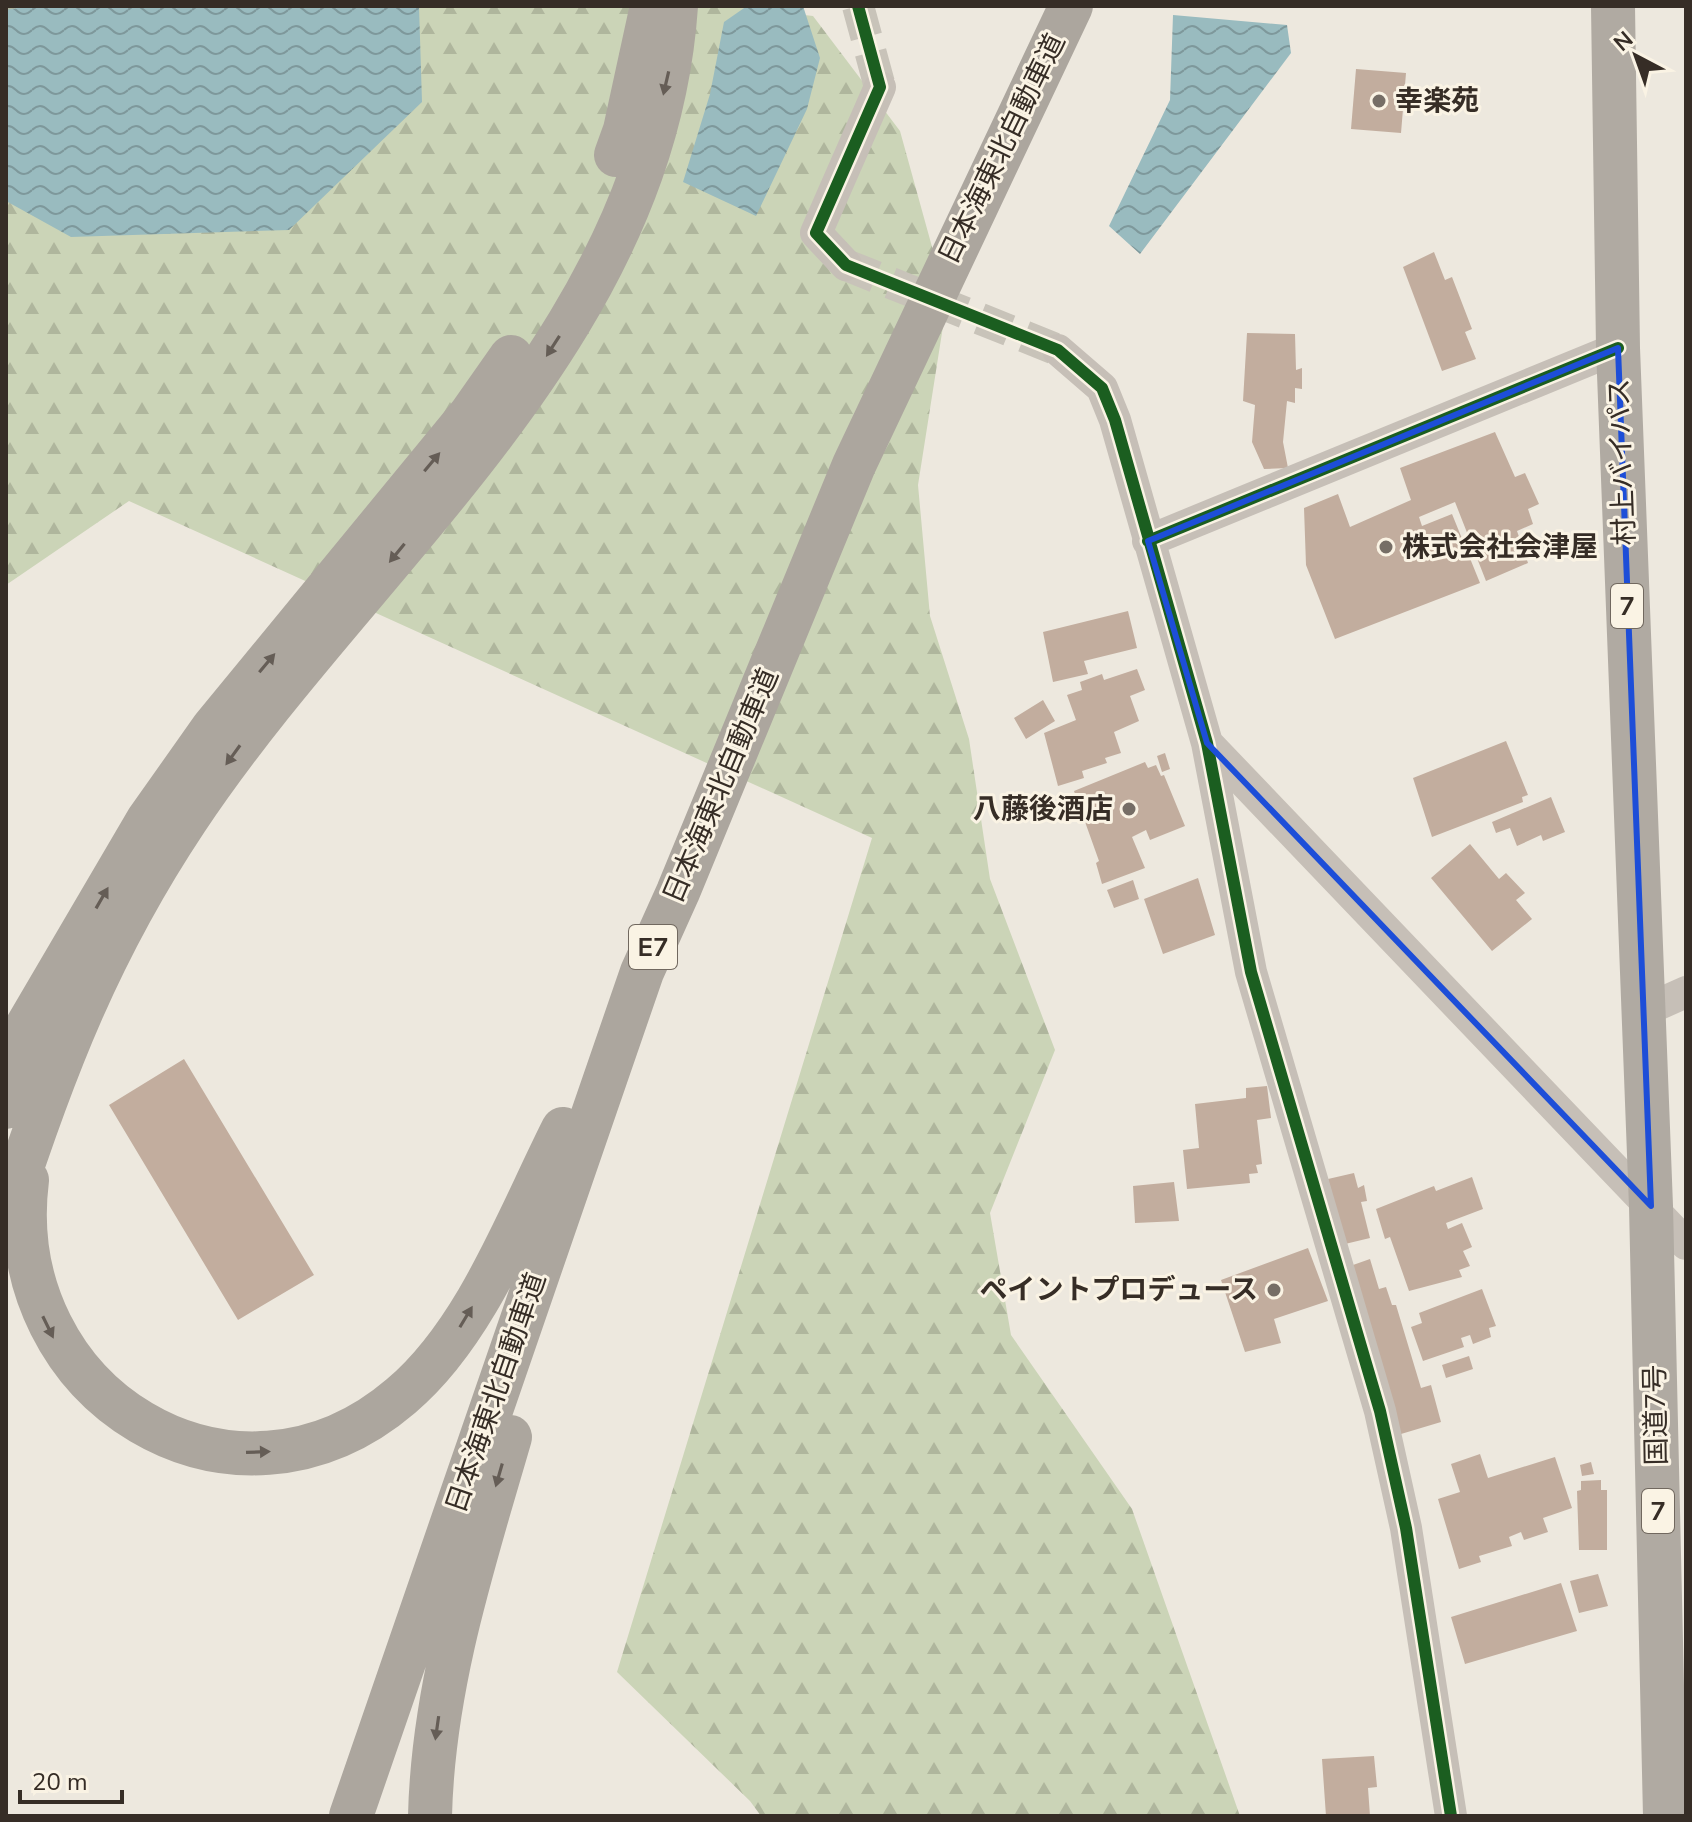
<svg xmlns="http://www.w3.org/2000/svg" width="1692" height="1822" font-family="'Nunito Sans','Noto Sans JP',sans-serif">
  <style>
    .forest { fill: url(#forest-firs) }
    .water { fill: url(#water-waves) }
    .building { fill: #c2ad9e }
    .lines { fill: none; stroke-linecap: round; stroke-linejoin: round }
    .minor-tunnel { stroke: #c8c3b9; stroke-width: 32; stroke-dasharray: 32 16; stroke-linecap: butt }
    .minor { stroke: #c6bfb7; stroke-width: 32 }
    .trunk { stroke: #b0aaa2; stroke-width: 44 }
    .motorway { stroke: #aca69e; stroke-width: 44 }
    .cycleway-casing { stroke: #faf3e4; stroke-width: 17 }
    .cycleway { stroke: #1b5e20; stroke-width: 12 }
    .oneway { fill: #655d56 }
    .marked { fill: none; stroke: #1d4ed8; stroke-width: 6; stroke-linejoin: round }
    .poi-dot { fill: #766e66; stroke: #faf3e4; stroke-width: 3 }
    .labels { text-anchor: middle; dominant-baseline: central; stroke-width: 6; stroke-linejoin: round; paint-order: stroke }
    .shield { fill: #faf3e4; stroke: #71685f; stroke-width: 2 }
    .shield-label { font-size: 26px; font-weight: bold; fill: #362d26 }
    .poi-label { font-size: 28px; font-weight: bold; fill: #362d26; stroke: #faf3e4; text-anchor: start }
    .street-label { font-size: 28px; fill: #362d26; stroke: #faf3e4 }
  </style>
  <defs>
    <pattern id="forest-firs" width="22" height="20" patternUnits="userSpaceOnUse" patternTransform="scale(2)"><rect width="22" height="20" fill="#cbd4b7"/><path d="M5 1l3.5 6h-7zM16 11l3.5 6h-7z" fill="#afb69d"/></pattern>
    <pattern id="water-waves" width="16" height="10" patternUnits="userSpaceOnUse" patternTransform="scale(2)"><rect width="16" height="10" fill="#99bbbf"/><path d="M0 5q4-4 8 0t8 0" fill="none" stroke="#7e989b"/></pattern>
  </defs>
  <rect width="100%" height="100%" fill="#ede8de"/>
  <path class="forest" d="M6 6H727L813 16 900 131 947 301 918 485 930 616 969 739 990 879 1055 1050 990 1213 1011 1335 1132 1509 1240 1816H761L750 1801 617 1672 872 838 129 501 6 585Z"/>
  <path class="water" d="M28 6H419L422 102 289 230 71 237 6 201V10Z
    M747 6H803L820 58 807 109 756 216 683 182 710 94 724 22Z
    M1173 15 1287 25 1291 53 1140 254 1109 226 1170 100Z"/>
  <path class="building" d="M1356 69 1406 73 1401 133 1351 129Z
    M1434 252 1445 280 1452 277 1472 329 1465 332 1476 359 1442 371 1403 267Z
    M1247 333 1295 334 1296 370 1302 368V389L1295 388V403L1287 401 1283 442 1288 468 1264 469 1252 442 1255 405 1243 401Z
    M1495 432 1515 477 1525 473 1539 504 1528 509 1533 524 1517 531 1528 563 1486 581 1455 502 1419 517 1422 526 1452 514 1480 583 1335 639 1306 565 1304 508 1338 494 1350 527 1411 500 1400 468Z
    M1128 611 1137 648 1084 661 1088 674 1053 682 1043 632Z
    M1137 669 1145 690 1130 696 1139 721 1114 732 1121 753 1105 758 1107 763 1082 771 1084 778 1058 786 1044 733 1076 720 1067 695 1082 690 1080 682 1102 674 1104 680Z
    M1043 700 1055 721 1026 739 1014 718Z
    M1506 741 1528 795 1522 797 1523 802 1432 837 1413 778Z
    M1165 753 1170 769 1162 772 1157 756Z
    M1145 762 1148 768 1156 765 1161 776 1164 775 1185 826 1150 840 1146 830 1132 837 1145 868 1102 884 1096 863 1099 861 1074 791Z
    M1551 797 1565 832 1543 841 1541 835 1517 846 1510 828 1496 833 1492 822Z
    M1470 844 1499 879 1506 873 1525 893 1516 900 1532 919 1492 951 1431 878Z
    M1198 878 1215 935 1163 954 1144 899Z
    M1133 880 1139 899 1114 908 1107 890Z
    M184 1059 314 1275 238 1320 109 1105Z
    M1267 1086 1271 1118 1257 1120 1262 1164 1256 1165 1258 1173 1249 1174 1250 1183 1187 1189 1183 1150 1199 1148 1195 1104 1246 1098V1088Z
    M1354 1173 1358 1188 1364 1185 1367 1201 1361 1202 1370 1238 1345 1244 1328 1179Z
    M1472 1177 1483 1209 1446 1223 1448 1229 1462 1223 1472 1247 1463 1251 1470 1266 1459 1270 1462 1277 1409 1291 1390 1237 1385 1239 1376 1209 1434 1186 1436 1191Z
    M1174 1182 1179 1221 1135 1223 1133 1186Z
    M1308 1248 1328 1301 1274 1319 1281 1343 1245 1352 1221 1280Z
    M1370 1259 1379 1289 1386 1287 1392 1305H1396L1421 1388 1431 1385 1441 1422 1401 1434 1353 1265Z
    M1482 1289 1496 1326 1489 1328 1491 1337 1473 1344 1470 1335 1461 1338 1464 1347 1423 1361 1411 1327 1422 1323 1419 1313Z
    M1469 1356 1473 1369 1446 1378 1442 1365Z
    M1480 1454 1488 1478 1555 1457 1572 1508 1543 1518 1548 1532 1524 1540 1521 1532 1509 1537 1512 1546 1479 1556 1481 1562 1459 1569 1438 1499 1460 1492 1451 1464Z
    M1591 1462 1594 1474 1582 1476 1580 1465Z
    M1601 1480V1490H1607V1550H1579L1577 1491 1581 1490V1481Z
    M1598 1574 1608 1606 1579 1613 1570 1581Z
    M1561 1583 1577 1631 1465 1664 1451 1617Z
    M1374 1756 1377 1787 1368 1788 1370 1816H1326L1322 1759Z"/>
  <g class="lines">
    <path class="minor-tunnel" d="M858 6 880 87
      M846 265 1058 350"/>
    <path class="minor" d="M846 265 816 233 880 87
      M1058 350 1102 388 1115 420 1207 743 1251 972 1380 1411 1406 1528 1451 1816
      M1148 541 1618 348
      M1207 743 1686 1244
      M1641 1012 1686 992"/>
    <path class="trunk" d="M1613 6 1618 348 1651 1206 1665 1816"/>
    <path class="motorway" d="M616 155 625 130 652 6
      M6 1062 148 820 213 728 471 414 511 357
      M6 1107 32 1039
      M27 1180C0 1395 234 1539 401 1396 477 1332 519 1216 563 1129
      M6 1216C53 1070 100 949 186 820 360 558 653 343 676 6
      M351 1816 642 972 678 892 854 465 1071 6
      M430 1816C433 1686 474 1561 510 1437"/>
    <defs>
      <path id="cycleway" d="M858 6 880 87 816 233 846 265 1058 350 1102 388 1115 420 1207 743 1251 972 1380 1411 1406 1528 1451 1816
        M1148 541 1618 348"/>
    </defs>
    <use href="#cycleway" class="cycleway-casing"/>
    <use href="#cycleway" class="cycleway"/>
  </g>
  <defs><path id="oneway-solid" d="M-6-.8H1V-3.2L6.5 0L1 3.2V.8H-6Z" transform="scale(2)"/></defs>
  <g class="oneway">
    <use href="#oneway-solid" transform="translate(666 83) rotate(103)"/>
    <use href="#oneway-solid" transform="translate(553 346) rotate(123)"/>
    <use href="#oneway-solid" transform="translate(432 462) rotate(-50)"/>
    <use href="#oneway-solid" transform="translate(397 553) rotate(129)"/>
    <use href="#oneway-solid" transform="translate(267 663) rotate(-50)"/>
    <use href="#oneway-solid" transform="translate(233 755) rotate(126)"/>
    <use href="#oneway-solid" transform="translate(102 898) rotate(-60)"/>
    <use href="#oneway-solid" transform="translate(466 1317) rotate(-59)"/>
    <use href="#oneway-solid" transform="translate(48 1327) rotate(64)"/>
    <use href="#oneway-solid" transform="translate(258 1452) rotate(-2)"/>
    <use href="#oneway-solid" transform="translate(499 1475) rotate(106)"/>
    <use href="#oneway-solid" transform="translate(437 1728) rotate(98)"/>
  </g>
  <path class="marked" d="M1618 348 1651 1206 1207 743 1148 541Z"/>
  <g class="poi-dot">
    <circle cx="1379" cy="101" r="8"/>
    <circle cx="1386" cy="547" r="8"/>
    <circle cx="1129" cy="809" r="8"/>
    <circle cx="1274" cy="1290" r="8"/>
  </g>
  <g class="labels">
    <g class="shield">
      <rect x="1611" y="584" width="32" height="44" rx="6"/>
      <rect x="629" y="925" width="48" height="44" rx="6"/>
      <rect x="1642" y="1489" width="32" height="44" rx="6"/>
    </g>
    <g class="shield-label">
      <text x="1627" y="606">7</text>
      <text x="653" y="947">E7</text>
      <text x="1658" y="1511">7</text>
    </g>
    <g class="poi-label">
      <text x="1395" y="101">幸楽苑</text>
      <text x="1402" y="547">株式会社会津屋</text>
      <text x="1113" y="809" text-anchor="end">八藤後酒店</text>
      <text x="1258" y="1290" text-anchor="end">ペイントプロデュース</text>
    </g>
    <g class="street-label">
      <text transform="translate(1002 149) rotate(-64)">日本海東北自動車道</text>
      <text transform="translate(1622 462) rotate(-92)">村上バイパス</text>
      <text transform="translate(721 786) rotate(-67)">日本海東北自動車道</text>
      <text transform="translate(496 1393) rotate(-71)">日本海東北自動車道</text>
      <text transform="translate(1656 1415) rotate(-91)">国道7号</text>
    </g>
  </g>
  <rect width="1692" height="1822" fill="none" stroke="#362d26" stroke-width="16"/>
  <g transform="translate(1636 56) rotate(319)" stroke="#faf3e4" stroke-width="6" paint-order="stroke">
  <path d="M0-6L14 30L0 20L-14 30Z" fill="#362d26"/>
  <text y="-12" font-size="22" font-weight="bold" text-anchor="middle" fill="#362d26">N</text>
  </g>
  <path d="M20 1790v12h102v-12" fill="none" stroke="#362d26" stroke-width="4"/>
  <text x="32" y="1790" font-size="24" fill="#362d26" stroke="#faf3e4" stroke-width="6" paint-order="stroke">20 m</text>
</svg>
